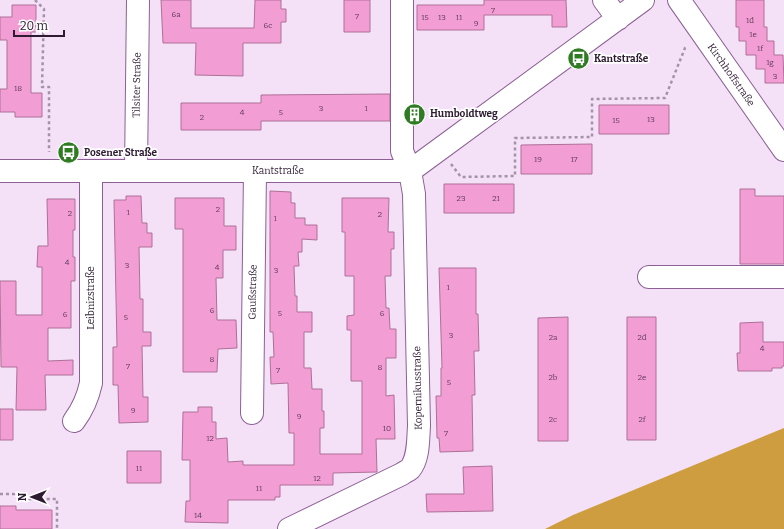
<svg xmlns="http://www.w3.org/2000/svg" width="784" height="529" font-family="Bitter,serif">
  <style>
    .forest { fill: #cd9d40 }
    .building { fill: #f39dd5; stroke: #ad7097 }
    .lines { fill: none; stroke-linecap: round; stroke-linejoin: round }
    .minor-casing { stroke: #8c6094; stroke-width: 24 }
    .path { stroke: #a492a8; stroke-width: 2.5; stroke-dasharray: 3 3; stroke-linecap: butt }
    .minor { stroke: #fff; stroke-width: 22 }
    .labels { text-anchor: middle; dominant-baseline: central; stroke-width: 3.5; stroke-linejoin: round; paint-order: stroke }
    .number-label { font-size: 8px; fill: #5e3c5a }
    .poi-label { font-size: 10px; font-weight: bold; fill: #2d1b31; stroke: #fff; text-anchor: start }
    .street-label { font-size: 10px; fill: #2d1b31; stroke: #fff }
  </style>
  <rect width="100%" height="100%" fill="#f4e1f8"/>
  <path class="forest" d="M784 428V529H545L573 515Z"/>
  <path class="building" d="M161 0H191V28H254L255 0H281V9H286V22H281V43H243V76L195 75 196 43H163Z
    M344 0H370V32H344Z
    M484 0H566L567 27H552V15H484V30H417V5H484Z
    M736 0H764V27H767V41H774V55H783L784 83H765V69H756V55H746V41H739V27H736Z
    M12 5H36V32H31V93H42V117H15V112H0V89H7V40H0V17H12Z
    M390 94V121H261V130H181V103H261V95Z
    M599 105H669V134H599Z
    M592 144V174H521V145Z
    M444 184H514V213H444Z
    M740 189H755V196H784V264H740Z
    M270 191 291 192V203H295V218H305V225H317V240L302 239V252H298L299 266H294L295 296H297V312H312V332H304V368H311L312 389H322V411H324V428H320V454H362V381H351V330H347V316L354 315V276H345V232H342V198H389L388 232H394V249H391V276H385L386 308H389L390 329H396V358H386V396L394 395 395 439H376L377 472 333 473V485H280V497H275V500H228V523L185 522 186 501H190V460H182L183 412H198V407H212V422H216V439L227 438 228 462 243 461V465H294V433H289L288 383 271 384 270 357H274L273 332H270Z
    M126 196H141L142 223H147V233H152V247H139L140 299H143V332H151V346H142L143 397H148V422L119 423 118 385H113V347H117L114 200H126Z
    M175 198H224V226H236V250H223V278H216L217 320H236L237 348 218 349 217 372H183V229H175Z
    M47 199H75V230H73V257H75V281H71V328H48V361L73 360V375H45L46 410H16L17 367H1L0 281H16V315H42V267H37L38 246H48Z
    M439 268H476V314H478L479 351H474L475 395H472L473 451 440 452 439 438H437L436 396H441V368H442Z
    M568 317V441H538V318Z
    M627 317H656V440H627Z
    M763 322V342H784V366H782V368H772V371H738L737 353H740V323Z
    M0 409H13V440H0Z
    M127 451H161V483H127Z
    M492 466 493 511 427 512 426 494H464L463 467Z
    M0 506H16V510H52V529H0Z"/>
  <g class="lines">
    <defs>
      <path id="minor" d="M604 0 618 19
        M679 0 784 150
        M0 171H410L643 0
        M136 171 138 0
        M649 277H784
        M252 413 255 171
        M74 421C83 409 88 397 91 383V171
        M289 529 402 474C404 472 408 471 410 469 419 458 418 439 419 426L414 194 410 171 402 151V0"/>
    </defs>
    <use href="#minor" class="minor-casing"/>
    <path class="path" d="M35 0 44 9 42 87H49V152
      M451 164 461 177 515 176V138L592 137V99L665 98 685 48 688 46
      M0 494H20L29 499H57V529"/>
    <use href="#minor" class="minor"/>
  </g>
  <defs>
    <symbol id="bus-disc" viewBox="-11 -11 22 22"><circle r="9.5" fill="#2f7b22" stroke="#fff"/><path d="M-5-6H5V4H4V6H2V4H-2V6H-4V4H-5ZM-3.5-4V0h7V-4ZM-3.5 1.2v1.5H-2V1.2ZM2 1.2v1.5H3.5V1.2Z" fill="#fff"/></symbol>
    <symbol id="building-disc" viewBox="-11 -11 22 22"><circle r="9.5" fill="#2f7b22" stroke="#fff"/><path d="M-4-6H4V6H1V3H-1V6H-4ZM-2.5-4.3h1.7v1.8h-1.7ZM.8-4.3h1.7v1.8H.8ZM-2.5-1h1.7V.8h-1.7ZM.8-1h1.7V.8H.8Z" fill="#fff"/></symbol>
  </defs>
  <g fill-rule="evenodd">
    <use href="#bus-disc" x="566" y="46" width="25" height="25"/>
    <use href="#building-disc" x="402" y="102" width="25" height="25"/>
    <use href="#bus-disc" x="56" y="140" width="25" height="25"/>
  </g>
  <g class="labels">
    <g class="number-label">
      <text x="493" y="10">7</text>
      <text x="176" y="14">6a</text>
      <text x="357" y="16">7</text>
      <text x="425" y="17">15</text>
      <text x="442" y="17">13</text>
      <text x="459" y="17">11</text>
      <text x="750" y="20">1d</text>
      <text x="476" y="23">9</text>
      <text x="268" y="25">6c</text>
      <text x="753" y="34">1e</text>
      <text x="760" y="48">1f</text>
      <text x="770" y="62">1g</text>
      <text x="775" y="76">3</text>
      <text x="18" y="88">18</text>
      <text x="321" y="108">3</text>
      <text x="366" y="108">1</text>
      <text x="242" y="112">4</text>
      <text x="281" y="112">5</text>
      <text x="202" y="117">2</text>
      <text x="651" y="119">13</text>
      <text x="616" y="120">15</text>
      <text x="538" y="159">19</text>
      <text x="574" y="159">17</text>
      <text x="461" y="198">23</text>
      <text x="496" y="198">21</text>
      <text x="218" y="209">2</text>
      <text x="128" y="212">1</text>
      <text x="70" y="213">2</text>
      <text x="380" y="214">2</text>
      <text x="275" y="218">1</text>
      <text x="67" y="262">4</text>
      <text x="127" y="265">3</text>
      <text x="217" y="267">4</text>
      <text x="276" y="270">3</text>
      <text x="448" y="287">1</text>
      <text x="212" y="310">6</text>
      <text x="280" y="313">5</text>
      <text x="382" y="313">6</text>
      <text x="65" y="314">6</text>
      <text x="126" y="317">5</text>
      <text x="451" y="335">3</text>
      <text x="553" y="337">2a</text>
      <text x="642" y="337">2d</text>
      <text x="762" y="348">4</text>
      <text x="212" y="359">8</text>
      <text x="128" y="366">7</text>
      <text x="380" y="367">8</text>
      <text x="278" y="370">7</text>
      <text x="553" y="377">2b</text>
      <text x="642" y="377">2e</text>
      <text x="449" y="382">5</text>
      <text x="133" y="410">9</text>
      <text x="299" y="416">9</text>
      <text x="553" y="419">2c</text>
      <text x="642" y="419">2f</text>
      <text x="387" y="428">10</text>
      <text x="446" y="433">7</text>
      <text x="210" y="438">12</text>
      <text x="139" y="468">11</text>
      <text x="317" y="478">12</text>
      <text x="259" y="488">11</text>
      <text x="198" y="515">14</text>
    </g>
    <g class="poi-label">
      <text x="594" y="59">Kantstraße</text>
      <text x="430" y="114">Humboldtweg</text>
      <text x="84" y="153">Posener Straße</text>
    </g>
    <g class="street-label">
      <text transform="translate(731 75) rotate(55)">Kirchhoffstraße</text>
      <text transform="translate(137 85) rotate(-89)">Tilsiter Straße</text>
      <text x="278" y="171">Kantstraße</text>
      <text transform="translate(253 292) rotate(-89)">Gaußstraße</text>
      <text transform="translate(91 298) rotate(-90)">Leibnizstraße</text>
      <text transform="translate(418 388) rotate(-91)">Kopernikusstraße</text>
    </g>
  </g>
  <g transform="translate(32 497) rotate(270)" stroke="#ffffff" stroke-width="3" paint-order="stroke">
  <path d="M0-3L7 15L0 10L-7 15Z" fill="#2d1b31"/>
  <text y="-6" font-size="11" font-weight="bold" text-anchor="middle" fill="#2d1b31">N</text>
  </g>
  <path d="M14 30v6h50v-6" fill="none" stroke="#2d1b31" stroke-width="2"/>
  <text x="20" y="30" font-size="12" fill="#2d1b31" stroke="#ffffff" stroke-width="3" paint-order="stroke">20 m</text>
</svg>
